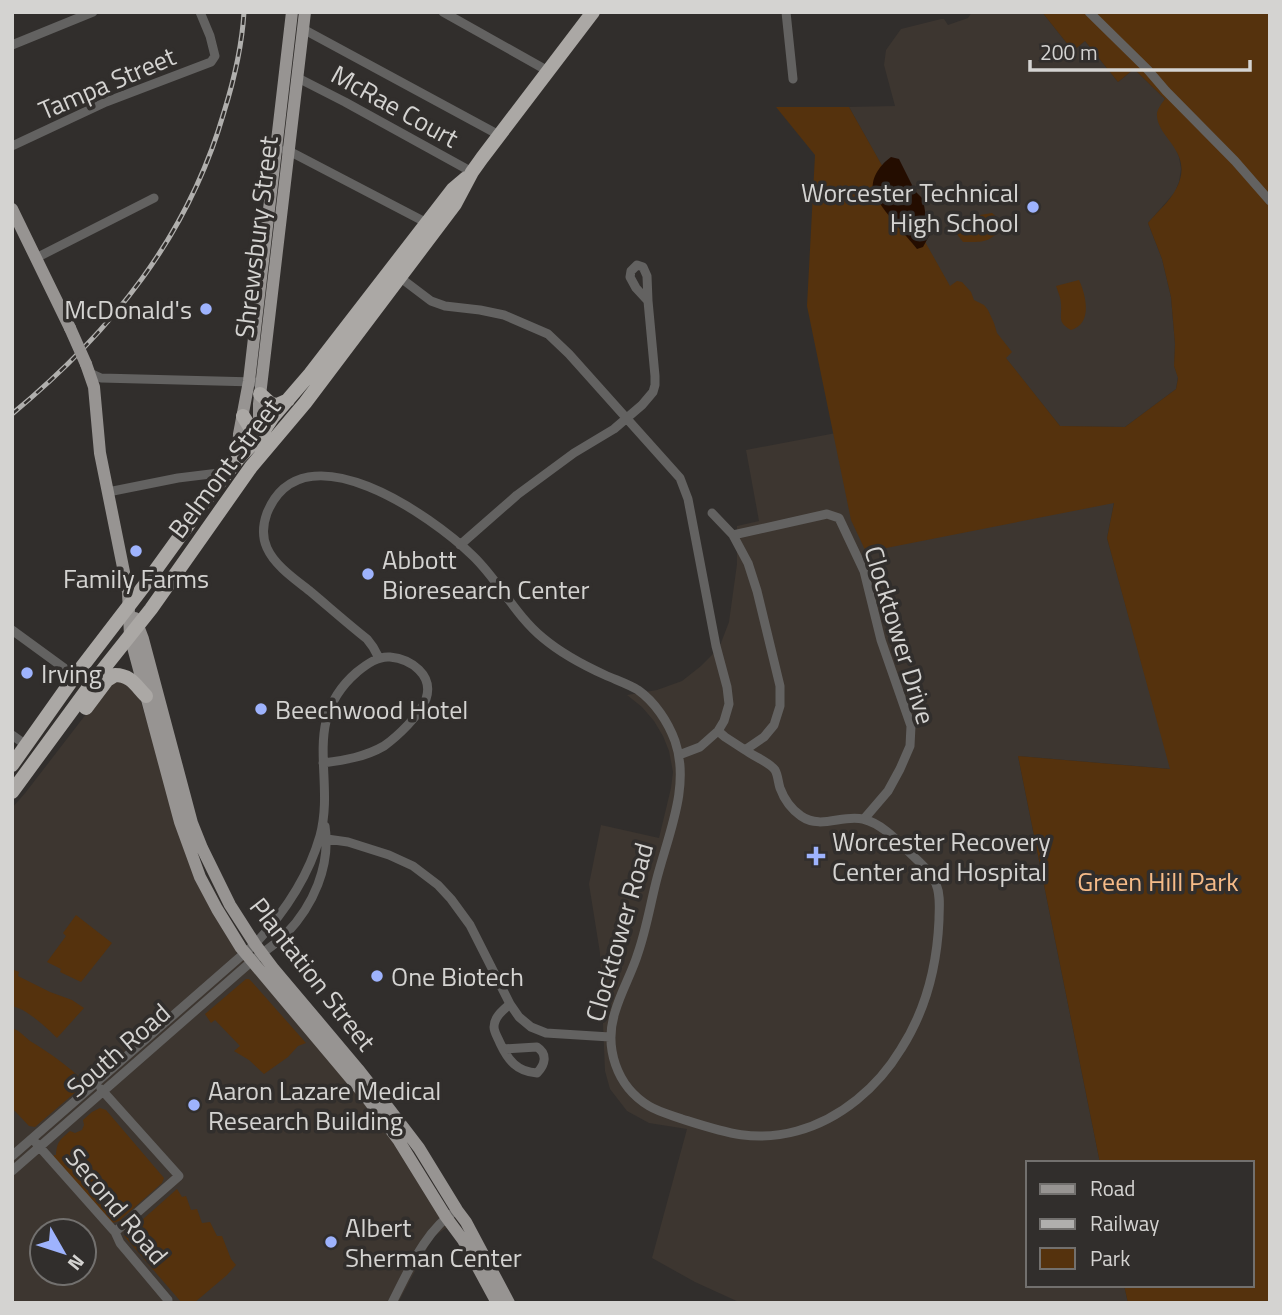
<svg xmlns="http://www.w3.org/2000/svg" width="1282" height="1315" font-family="'Titillium Web',sans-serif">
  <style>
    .built { fill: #3d3630; fill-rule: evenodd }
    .green { fill: #55320d }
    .water { fill: #240d00 }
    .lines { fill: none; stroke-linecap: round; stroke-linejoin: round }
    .minor { stroke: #636261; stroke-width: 9 }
    .major { stroke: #979492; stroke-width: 12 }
    .highway { stroke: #aba8a5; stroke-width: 14 }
    .rail-casing { stroke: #b0afad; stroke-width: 5 }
    .rail { stroke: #312e2c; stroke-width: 2.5; stroke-dasharray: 8; stroke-linecap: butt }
    .major-bridge { stroke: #979492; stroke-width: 12 }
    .poi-dot { fill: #9eb3fd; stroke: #312e2c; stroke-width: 2.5 }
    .labels { text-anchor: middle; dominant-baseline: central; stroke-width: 7; stroke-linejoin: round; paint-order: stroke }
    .street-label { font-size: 26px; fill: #d4d3d1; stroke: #312e2c }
    .poi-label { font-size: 26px; fill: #d4d3d1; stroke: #312e2c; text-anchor: start }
    .park-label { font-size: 26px; fill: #f6bb88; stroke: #312e2c }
  </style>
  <rect width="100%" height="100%" fill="#312e2c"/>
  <path class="built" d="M972 12H1042L1073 51 1085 41 1118 82 1134 69 1165 99 1160 107 1179 157 1181 169 1179 182 1175 192 1148 223 1162 259 1171 297 1175 344 1174 366 1178 377 1176 389 1125 427 1060 426 952 291 849 107 895 106 884 65 886 50 901 29 941 19H944L948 25 968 18Z
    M836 433 866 551 1114 502 1107 538 1171 769 1018 756 1100 1163H1028V1285H1124L1128 1303H741L695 1282 652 1258 687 1129 649 1123 627 1111 610 1089 605 1071 600 953 589 884 601 825 659 838 671 788 673 772 669 751 663 736 654 721 642 707 627 695 657 690 682 681 701 666 719 648 729 622 737 564V526L759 521 746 450Z
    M122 680 138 693 198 884 390 1135 449 1226 433 1237 398 1303H12V808L26 792 110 683ZM42 1231H84V1273H42Z"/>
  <path class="green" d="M1042 12H1270V1303H1128L1124 1285H1252V1163H1100L1018 756 1170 769 1107 538 1114 503 866 552 851 520 807 306 815 155 776 107H849L950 286 957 281 962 282 971 292 974 300 984 305 988 310 994 323 997 333 1012 352 1006 358 1060 426 1125 427 1176 389 1178 378 1174 366 1175 344 1171 297 1162 259 1148 223C1157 212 1170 201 1176 189 1196 151 1155 138 1157 113 1158 108 1162 103 1165 99L1134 69 1118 82 1085 41 1073 51Z
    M992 213 1002 222 1003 228C988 243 984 242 963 242L956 233 960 228H968L979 224 980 215Z
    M1079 280C1086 295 1093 324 1071 330 1057 322 1062 318 1061 304 1061 298 1058 292 1056 286Z
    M76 915 112 943 81 982 60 972 61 969 47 962 66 936 63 933Z
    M12 969 19 972 18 976 50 992 72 1000 84 1008 57 1038C46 1027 27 1009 12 1006Z
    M246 979H249L252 982 306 1043 298 1046 288 1057 264 1074 249 1060 234 1051 240 1046 215 1020 211 1023 205 1014Z
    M12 1028C19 1030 24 1036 30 1041 50 1053 68 1066 85 1082V1084L35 1127 29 1126 12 1108Z
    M100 1108 106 1110 164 1178 162 1183 119 1221 112 1223 54 1158V1155H56C57 1141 60 1140 70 1131L75 1133 82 1130 84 1125 83 1120 92 1112Z
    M177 1189 182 1197 186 1196 191 1210 197 1209 202 1223 210 1222 217 1236H222L231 1259 236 1265 227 1275 194 1303H182L124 1236Z"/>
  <path class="water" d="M891 157 899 159 915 191 923 199 926 217 933 223 936 228 929 236 923 247 917 249C907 236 876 204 873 190 871 177 881 164 891 157Z"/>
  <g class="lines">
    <path class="minor" d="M443 12 548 71
      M786 12 793 79
      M1089 12 1148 70 1166 91 1235 161 1270 201
      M303 29 499 135
      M12 45 93 12
      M298 78 345 102 472 172
      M12 146 106 102 211 62 215 56 210 36 200 12
      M285 150 289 151 427 223
      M36 258 154 198
      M398 276 431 301 445 306 480 310 504 315 548 334 569 354 680 478 688 499 716 646 727 687 729 704 724 721 718 731
      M90 373 101 378 255 382
      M108 492 178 478 227 472
      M733 535 827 514 839 518 864 571 881 640 911 726 910 746 900 769 888 791 864 819
      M460 545 517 495 574 453 614 429 642 405 653 392 655 385V376L648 301 636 288 630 277 631 271 637 265 643 267 647 276 648 301
      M12 630 75 676
      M379 658 373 647 367 639C348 624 330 608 311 592 296 580 275 566 267 548 262 537 263 524 267 513 303 425 432 516 473 556 499 581 515 615 543 638 562 654 583 665 605 675 616 680 628 684 638 690 655 702 668 722 675 741 691 787 667 837 656 882 650 906 646 930 638 953 632 973 621 991 615 1012 604 1047 616 1086 649 1106 659 1112 671 1115 682 1119 723 1132 754 1143 797 1131 841 1119 878 1087 901 1049 926 1010 937 966 939 920 939 908 941 896 936 884 931 871 917 860 907 850 895 838 880 823 863 819 842 814 821 830 801 816 791 809 784 799 780 788 778 782 778 775 775 770 769 762 753 756 745 750
      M12 735 26 745
      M679 755 700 747 718 731 725 737 745 750 764 737 774 725 780 706V686L757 591 748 563 733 535 712 513
      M327 839 348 842 389 855 413 866 438 885 451 899 470 925 510 1004 519 1017 531 1027 546 1033 610 1037
      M503 1049 537 1047C548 1054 545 1065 537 1073 517 1072 508 1060 500 1043 498 1038 494 1032 494 1027 494 1017 503 1010 510 1004
      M101 1089 179 1176 115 1232
      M36 1143 115 1232 120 1243 168 1300
      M12 1156 255 944C284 913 308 878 320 836 336 777 300 721 357 672 367 664 378 656 390 657 411 659 434 675 426 699 420 715 398 736 384 746 365 757 345 760 323 763
      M12 1171 252 961C263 952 275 945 286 934 313 906 331 866 325 826
      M392 1303C409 1270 425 1230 457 1210"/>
    <path class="major" d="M12 209 70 328
      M86 364 94 387 100 453 128 592 130 636 180 822 200 877 217 909 241 948 367 1098 399 1141 446 1217 463 1240 497 1303
      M259 440V404L305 12
      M238 459 239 434 249 381 292 12
      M135 618 143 639 192 823 202 848 230 905 255 944 273 968 358 1069 390 1110 419 1148 457 1210 466 1222 509 1303"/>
    <path class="highway" d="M260 394 271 404 277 405 288 400
      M243 416 251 429 267 438
      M86 708 107 680 115 675C131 675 136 686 146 696
      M12 765 75 676 144 586 209 496 238 459 260 436 272 418 310 374 453 189 466 178
      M12 792 89 687 151 609 251 467 305 403 455 204 472 172 482 158 593 12"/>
    <defs>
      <path id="rail" d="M12 414C111 332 188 237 224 112 234 80 242 46 244 12"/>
    </defs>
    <use href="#rail" class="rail-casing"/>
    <use href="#rail" class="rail"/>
    <path class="major-bridge" d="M70 328 86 364"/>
  </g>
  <g class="poi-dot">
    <circle cx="1033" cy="207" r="7"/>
    <circle cx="206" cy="309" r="7"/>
    <circle cx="136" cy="551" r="7"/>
    <circle cx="368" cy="574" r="7"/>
    <circle cx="27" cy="673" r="7"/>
    <circle cx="261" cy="709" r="7"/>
    <path d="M812.5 845.5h7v7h7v7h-7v7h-7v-7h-7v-7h7z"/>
    <circle cx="377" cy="976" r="7"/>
    <circle cx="194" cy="1105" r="7"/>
    <circle cx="331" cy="1242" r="7"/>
  </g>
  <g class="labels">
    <g class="street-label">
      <text transform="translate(107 83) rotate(-23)">Tampa Street</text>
      <text transform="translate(395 106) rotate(29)">McRae Court</text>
      <text transform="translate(256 237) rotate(-83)">Shrewsbury Street</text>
      <text transform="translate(224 468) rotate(-53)">Belmont Street</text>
      <text transform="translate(900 635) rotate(73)">Clocktower Drive</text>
      <text transform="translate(619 932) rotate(-74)">Clocktower Road</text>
      <text transform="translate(313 974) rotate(52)">Plantation Street</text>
      <text transform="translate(118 1050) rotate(-41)">South Road</text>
      <text transform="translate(117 1206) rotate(50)">Second Road</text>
    </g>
    <g class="poi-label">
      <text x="1019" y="192" text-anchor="end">Worcester Technical<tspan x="1019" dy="30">High School</tspan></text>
      <text x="192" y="309" text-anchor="end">McDonald's</text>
      <text x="382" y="559">Abbott<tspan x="382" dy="30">Bioresearch Center</tspan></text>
      <text x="136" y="578" text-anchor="middle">Family Farms</text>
      <text x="41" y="673">Irving</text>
      <text x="275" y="709">Beechwood Hotel</text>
      <text x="832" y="841">Worcester Recovery<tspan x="832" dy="30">Center and Hospital</tspan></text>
      <text x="391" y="976">One Biotech</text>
      <text x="208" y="1090">Aaron Lazare Medical<tspan x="208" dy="30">Research Building</tspan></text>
      <text x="345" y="1227">Albert<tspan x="345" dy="30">Sherman Center</tspan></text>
    </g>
    <g class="park-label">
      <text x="1158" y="881">Green Hill Park</text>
    </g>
  </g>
  <rect width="1282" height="1315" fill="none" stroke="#d4d3d1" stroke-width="28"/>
  <rect x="1026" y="1161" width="228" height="126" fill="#312e2c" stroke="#72706e" stroke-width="2"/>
  <rect x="1040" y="1184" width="35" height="10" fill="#979492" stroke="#72706e" stroke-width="2"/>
  <text x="1090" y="1196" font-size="21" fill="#d4d3d1">Road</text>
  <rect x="1040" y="1219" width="35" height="10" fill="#b0afad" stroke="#72706e" stroke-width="2"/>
  <text x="1090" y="1231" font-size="21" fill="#d4d3d1">Railway</text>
  <rect x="1040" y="1248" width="35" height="21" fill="#55320d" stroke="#72706e" stroke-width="2"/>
  <text x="1090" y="1266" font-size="21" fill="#d4d3d1">Park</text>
  <g transform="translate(63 1252) rotate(129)"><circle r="33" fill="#312e2c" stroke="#72706e" stroke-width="2"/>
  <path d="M0-5L12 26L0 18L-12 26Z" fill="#9eb3fd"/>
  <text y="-10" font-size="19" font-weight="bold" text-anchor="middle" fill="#d4d3d1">N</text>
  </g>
  <path d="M1030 60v10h220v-10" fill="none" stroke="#d4d3d1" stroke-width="3.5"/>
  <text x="1040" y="60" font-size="21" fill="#d4d3d1" stroke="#312e2c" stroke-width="5" paint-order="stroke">200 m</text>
</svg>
